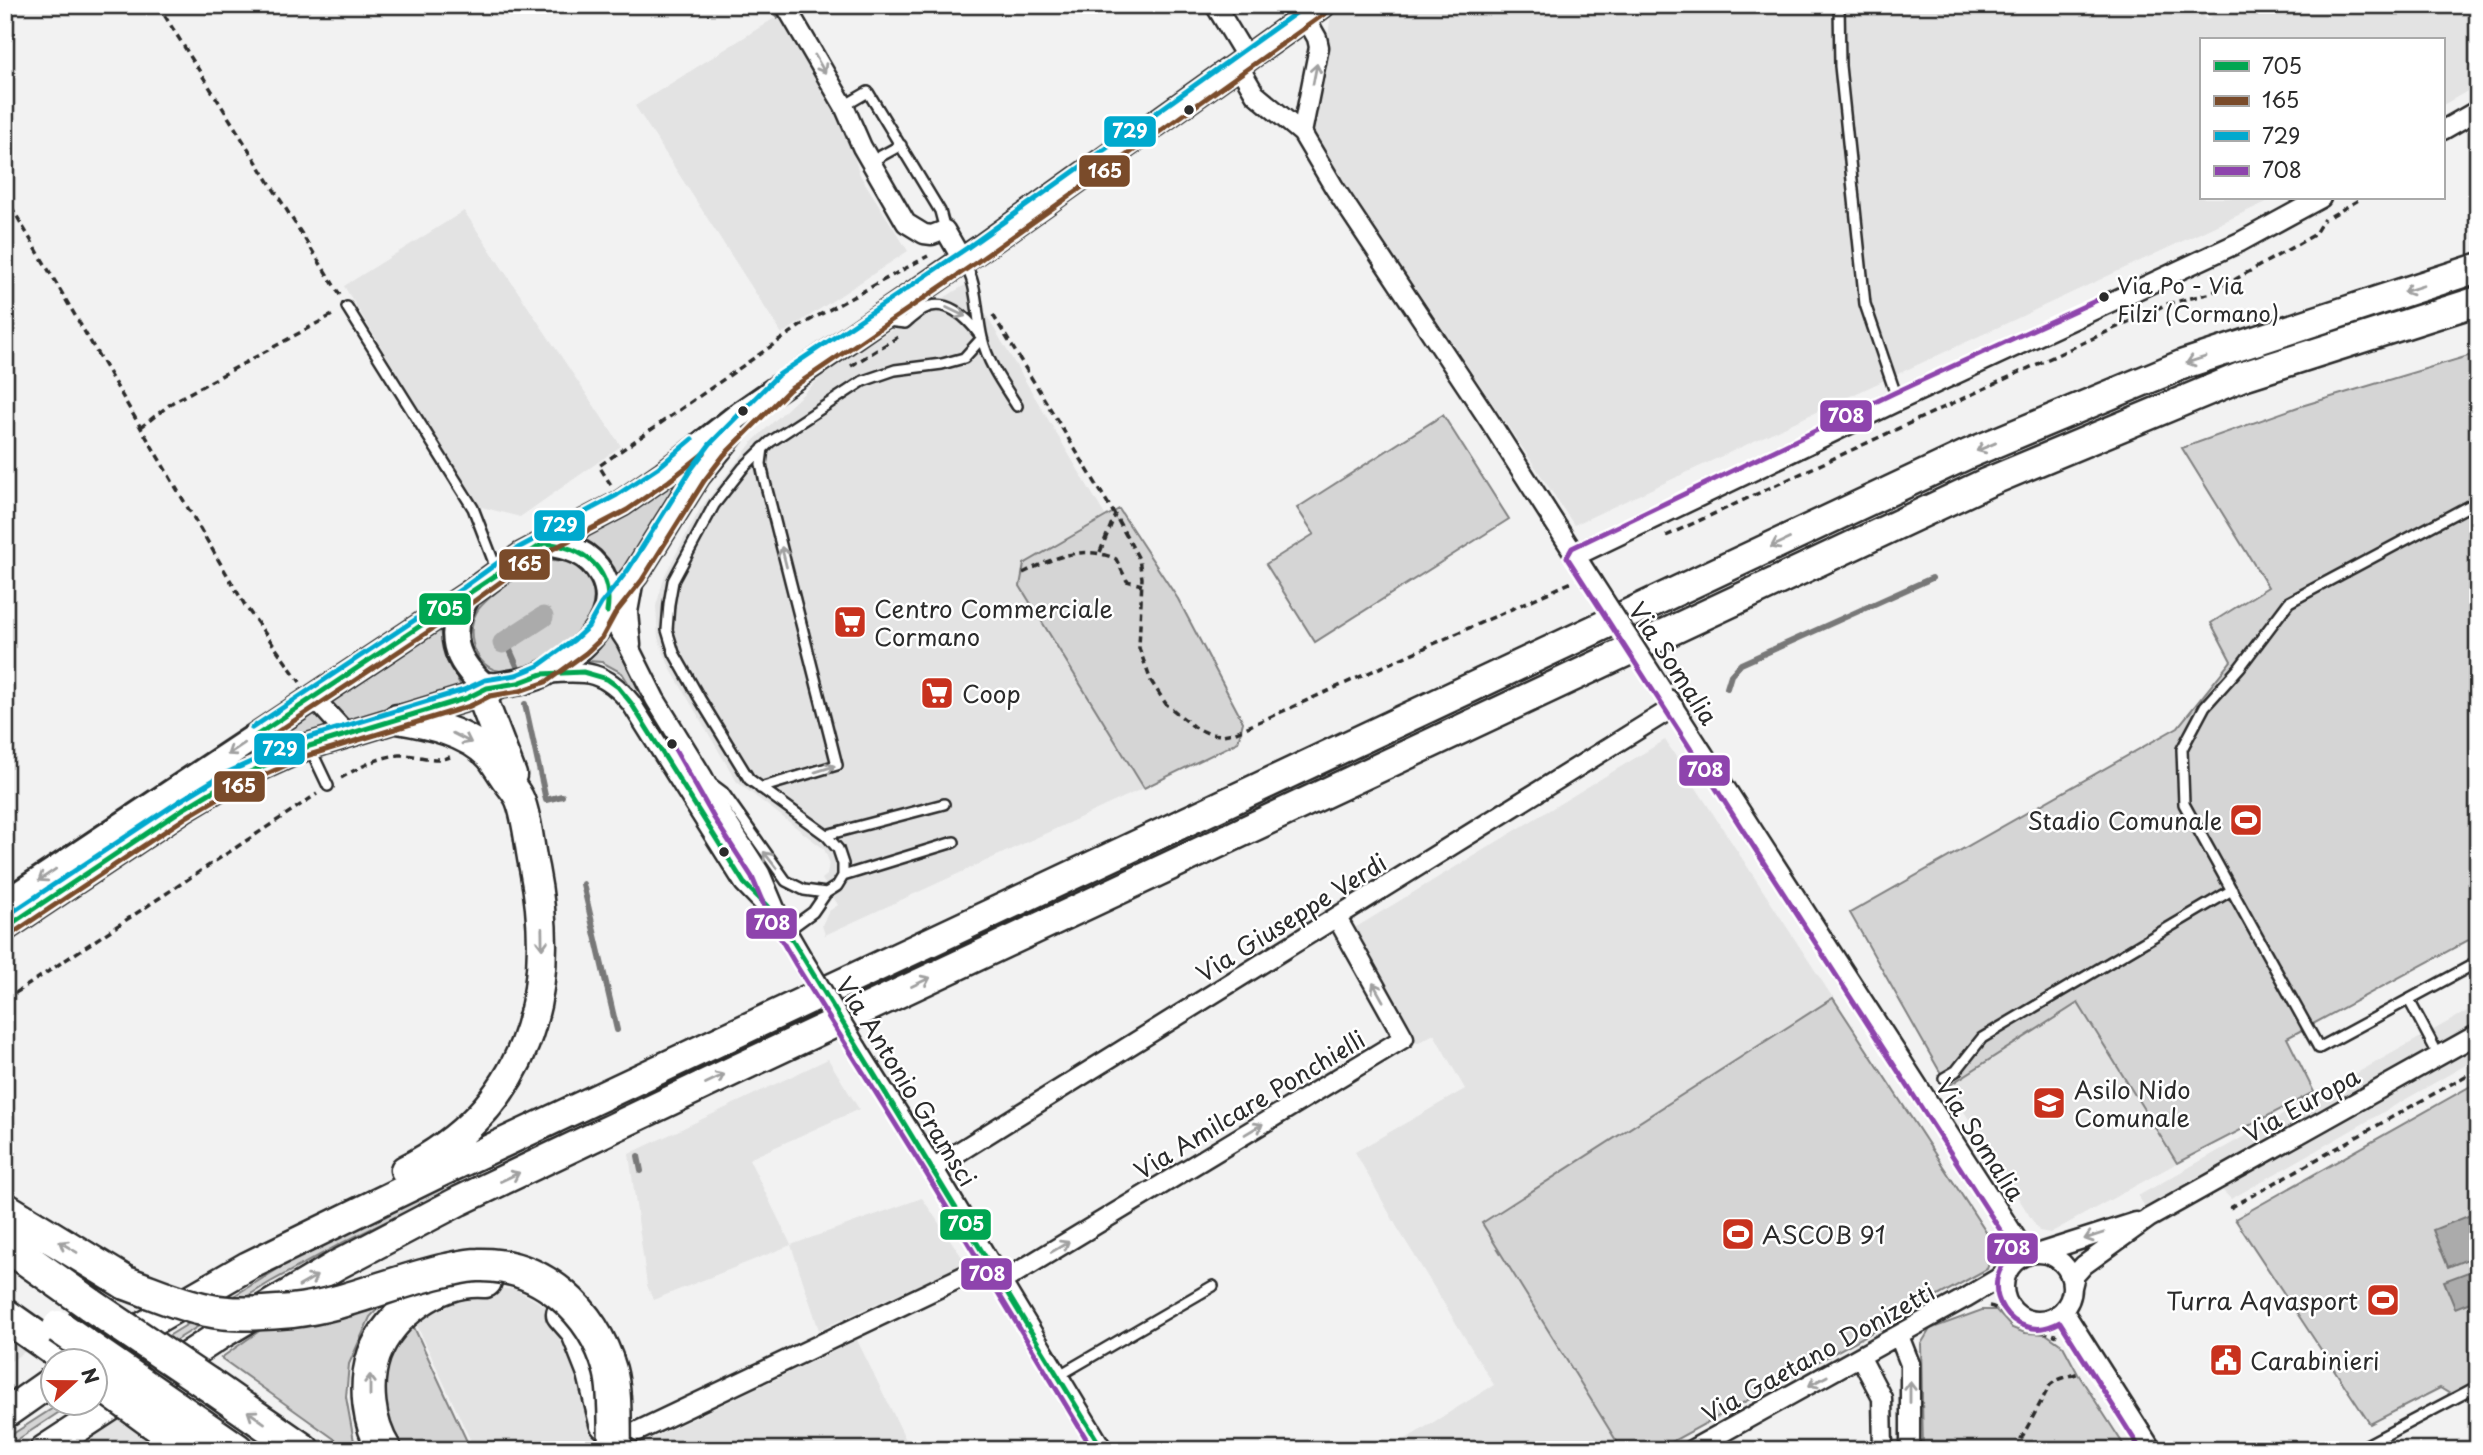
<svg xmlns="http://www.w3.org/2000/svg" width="2483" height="1455" font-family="'Playpen Sans',sans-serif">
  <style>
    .built { fill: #e3e3e3 }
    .green { fill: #d5d5d5; stroke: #808080; stroke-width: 2 }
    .water { fill: #ababab; stroke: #787878; stroke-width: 2 }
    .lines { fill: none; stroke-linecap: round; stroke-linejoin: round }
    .stream { stroke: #787878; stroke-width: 6 }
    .canal { stroke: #ababab; stroke-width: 21 }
    .service-casing { stroke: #2b2b2b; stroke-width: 14 }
    .minor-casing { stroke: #2b2b2b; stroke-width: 23 }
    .secondary-casing { stroke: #2b2b2b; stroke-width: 30 }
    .trunk-casing { stroke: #2b2b2b; stroke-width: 33 }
    .motorway-casing { stroke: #2b2b2b; stroke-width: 37 }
    .path { stroke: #2b2b2b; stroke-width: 3.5; stroke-dasharray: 7 5; stroke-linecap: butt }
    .service { stroke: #fff; stroke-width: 9 }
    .minor { stroke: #fff; stroke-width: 18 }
    .secondary { stroke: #fff; stroke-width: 24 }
    .trunk { stroke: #fff; stroke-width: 28 }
    .motorway { stroke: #fff; stroke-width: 32 }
    .minor-bridge-casing { stroke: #2b2b2b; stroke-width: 23; stroke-linecap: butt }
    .motorway-bridge-casing { stroke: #2b2b2b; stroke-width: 37; stroke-linecap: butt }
    .minor-bridge { stroke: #fff; stroke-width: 18 }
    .motorway-bridge { stroke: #fff; stroke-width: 32 }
    .bus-1-casing { stroke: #fff; stroke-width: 10 }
    .bus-2-casing { stroke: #fff; stroke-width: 10 }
    .bus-3-casing { stroke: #fff; stroke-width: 10 }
    .bus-4-casing { stroke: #fff; stroke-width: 10 }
    .bus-1 { stroke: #00a651; stroke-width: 5 }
    .bus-2 { stroke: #7a4b2a; stroke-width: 5 }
    .bus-3 { stroke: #00a9ce; stroke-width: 5 }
    .bus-4 { stroke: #8e44ad; stroke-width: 5 }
    .oneway { stroke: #a0a0a0 }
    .bus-dot { fill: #2b2b2b; stroke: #fff; stroke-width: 2.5 }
    .labels { text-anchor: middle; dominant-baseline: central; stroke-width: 5; stroke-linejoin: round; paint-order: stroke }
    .bus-label { font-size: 22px; fill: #2b2b2b; stroke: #fff; text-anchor: start }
    .poi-label { font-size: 24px; fill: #2b2b2b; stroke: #fff; text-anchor: start }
    .street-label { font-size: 24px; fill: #2b2b2b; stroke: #fff }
    .line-badge { stroke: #fff; stroke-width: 2.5 }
    .badge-label { font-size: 19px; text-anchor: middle; font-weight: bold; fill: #fff }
  </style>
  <rect width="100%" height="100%" fill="#f2f2f2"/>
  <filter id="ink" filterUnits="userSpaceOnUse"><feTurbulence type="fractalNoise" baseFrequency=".0143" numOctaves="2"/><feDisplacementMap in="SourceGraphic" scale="14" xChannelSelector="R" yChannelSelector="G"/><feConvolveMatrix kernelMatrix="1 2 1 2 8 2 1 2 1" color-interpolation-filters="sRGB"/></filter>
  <g filter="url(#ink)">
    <path class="built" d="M1339 5H2197L2206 20 2228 5H2478V85L2443 105V40H2201V198H2275L1574 525 1311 132 1325 65 1331 11Z
      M781 14 841 117 860 175 908 251 782 334 635 106Z
      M464 211 621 446 520 517 478 506 344 286Z
      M978 277 982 308 1106 517 1024 564 1021 587 1144 788 825 935 822 925 829 911 838 905 822 879 827 875 829 861 824 849 737 782 670 668 658 638 656 606 665 575 700 509 754 440 834 365Z
      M1665 740 1833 998 1482 1223 1622 1450H1388L1494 1385 1397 1227 1355 1152 1465 1089 1434 1034 1417 1043 1353 929Z
      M2079 1003 2177 1163 2050 1233 2039 1231 1948 1086Z
      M2478 1005V1058L2231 1199 2222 1190 2158 1227 2138 1196Z
      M828 1059 859 1109 749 1159 791 1245 922 1198 966 1263 819 1330 791 1245 653 1300 647 1285 629 1154Z
      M474 1288 515 1289 554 1311 590 1377 599 1450H475L414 1319Z
      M5 1333 29 1349 5 1365Z
      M857 1340 911 1450H634V1447Z
      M125 1415 177 1450H73Z"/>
    <path class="green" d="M2478 353V935L2287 1038 2314 1092 2177 1163 2078 1003 1948 1086 1850 913 2178 727 2231 661 2211 623 2268 587 2182 448 2298 407Z
      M1443 415 1509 519 1315 642 1266 564 1314 534 1297 508Z
      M669 482 676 485 675 494 619 583C612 561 597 548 580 535Z
      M1119 509 1178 599 1243 722 1238 742 1144 788 1020 586 1024 564Z
      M554 560C571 561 579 564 589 579 608 606 585 628 563 644 546 656 529 670 507 671 477 674 464 636 476 613 481 602 522 571 533 566 539 563 547 562 554 560Z
      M440 625C441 649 449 665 461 686L278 745 273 736Z
      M610 636 614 638 639 691 673 744 669 747 622 673 602 662 587 661V655Z
      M1833 998 1995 1246 1987 1269 1657 1450H1622L1482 1223Z
      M2478 1082V1381L2452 1395 2440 1388 2370 1424 2235 1219Z
      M558 1128 562 1136 344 1242 272 1281 95 1390V1381L299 1256Z
      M389 1297 370 1317 349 1364 346 1397 355 1447 347 1448 221 1358 272 1322Z
      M406 1310 471 1450H383L370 1373Z
      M1982 1310H1996L2012 1328 2025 1333 2046 1334 2063 1346 2078 1374 2127 1450H1923L1921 1344 1930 1329Z
      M61 1403H73L5 1448V1439Z"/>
    <path class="water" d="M2478 1212V1255L2448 1267 2433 1230Z
      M2471 1271 2478 1289V1299L2455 1308 2444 1281Z"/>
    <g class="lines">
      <path class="stream" d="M772 5 778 16
        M506 641 517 666
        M1727 688 1731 675 1741 664 1932 578
        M525 704 546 800 562 796
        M583 884 617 1030
        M638 1156 641 1171"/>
      <path class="canal" d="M503 643 543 617"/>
      <defs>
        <path id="service" d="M1839 5 1840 66 1865 304 1898 401
          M844 106 868 92 940 211 945 230
          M870 162 901 145
          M964 263C978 284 976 313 982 338 988 364 1003 384 1017 406
          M347 307 473 508 493 560 494 571
          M887 321 905 323C911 318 917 313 923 309 945 297 967 317 979 334
          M2478 501 2289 602 2240 667 2205 706 2182 749 2184 804 2319 1048 2478 962
          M310 748 328 786
          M711 783 723 792 786 881 804 890 826 893
          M760 788 837 765 764 478 761 464 763 448
          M826 835 944 804
          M843 876 954 842
          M787 931 813 912 826 893 837 886 843 876V864L838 849 826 835 749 779 700 699 674 653 667 630 669 604 673 581 714 505 743 468 770 442 863 381 895 370 942 364 964 358 982 338
          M2409 1000 2439 1056
          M1944 1078 1956 1071 1982 1038 2232 890
          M1058 1376 1213 1286
          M2357 1450 2478 1386"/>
        <path id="minor" d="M785 5 844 106 862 147 906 223 924 234 932 235 945 230 963 261
          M1215 5 1247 58
          M1238 65 1255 94 1302 133 1334 187 1487 417 1591 580
          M2443 130 2478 110
          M1302 133 1319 47 1317 38 1305 17
          M1576 556 1898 401 2240 242 2321 198
          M607 612 626 641 655 699 703 777 722 814 760 873 779 918 804 961
          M631 645 628 612 634 579
          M547 674C586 670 605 671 631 703L744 883 771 911
          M313 697 347 734
          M1668 699 2027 1255
          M857 1048 933 1168 1103 1450
          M933 1168 1674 707
          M2039 1253 2136 1222
          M2004 1287a34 34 0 1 1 68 0a34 34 0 1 1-68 0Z
          M1001 1282 1404 1038 1337 918
          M2072 1287 2075 1275 2084 1265 2149 1218 2478 1034
          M2063 1310 2152 1450
          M1899 1336 1910 1364V1450
          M1861 1358 1882 1398 1883 1450
          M638 1431 991 1263
          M1691 1450 1965 1298 1997 1279 2014 1263"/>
        <path id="secondary" d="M468 595C445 633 454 661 487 688
          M608 609 635 575 697 476 732 433
          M5 903 468 595 523 555 622 503 664 474 739 415 984 246 1322 5
          M5 928 183 809 228 782 303 748 467 698C473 695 480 691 486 689 505 682 525 684 543 674 577 655 625 618 602 575 589 552 569 546 544 543"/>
        <path id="trunk" d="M491 687 483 700 512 775
          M397 719C428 724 467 732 490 756 495 762 500 771 505 778 510 785 517 792 520 800 528 820 529 846 534 868 559 996 527 1108 405 1170
          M85 1360 248 1266 443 1171 1968 454 2184 364 2478 268
          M5 1414 52 1381
          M44 1450 220 1335 337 1265 459 1201 739 1068 1986 483 2243 376 2478 301"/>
        <path id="motorway" d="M5 1209 126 1283
          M5 1244 91 1305
          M563 1314 577 1330 594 1373 606 1423
          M5 1315 69 1360
          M208 1384 303 1450
          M175 1407 237 1450
          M153 1422 192 1450
          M385 1450C368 1424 364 1384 374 1355 390 1313 440 1277 485 1281"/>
      </defs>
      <use href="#service" class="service-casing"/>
      <use href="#minor" class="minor-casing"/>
      <use href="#secondary" class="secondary-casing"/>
      <use href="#trunk" class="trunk-casing"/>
      <use href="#motorway" class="motorway-casing"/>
      <path class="path" d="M158 5 340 295
        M5 196 246 607 300 682
        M2331 216 2362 198
        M993 315 1115 515 1139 559 1142 578 1139 648 1151 681 1166 704 1194 727 1210 734 1222 735 1234 733 1572 582
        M851 366 898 337
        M140 428 173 402 334 314
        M611 485 599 466 803 324 928 256
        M1666 536 2167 304 2211 293 2314 235 2324 219
        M1100 552 1115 515
        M1023 573C1053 558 1083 544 1116 559L1127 581 1142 585
        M341 778C358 768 378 757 399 755 416 754 434 763 450 757
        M5 1000 317 794
        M2230 1208 2478 1069
        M1989 1306C2003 1308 2010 1324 2023 1328 2034 1332 2045 1330 2057 1336
        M2015 1450 2050 1385C2059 1377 2070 1377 2081 1372"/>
      <use href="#service" class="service"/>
      <use href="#minor" class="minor"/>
      <use href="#secondary" class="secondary"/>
      <use href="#trunk" class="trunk"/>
      <use href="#motorway" class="motorway"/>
      <defs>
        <path id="minor-bridge" d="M1591 580 1662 690
          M804 961 857 1048"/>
        <path id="motorway-bridge" d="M126 1283C152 1292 180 1305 207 1310 234 1316 265 1313 292 1311 346 1305 394 1281 447 1270 457 1268 468 1265 478 1265 542 1263 594 1312 610 1370 616 1392 614 1426 615 1450
          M91 1305 208 1384
          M59 1327 175 1407
          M94 1379 153 1422"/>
      </defs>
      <use href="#minor-bridge" class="minor-bridge-casing"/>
      <use href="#motorway-bridge" class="motorway-bridge-casing"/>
      <use href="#minor-bridge" class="minor-bridge"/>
      <use href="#motorway-bridge" class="motorway-bridge"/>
      <defs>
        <path id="bus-1" d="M257 735 544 543C583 547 614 568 607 612
          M5 928 183 809 228 782 303 748 467 698 487 688 518 683 542 674 583 672 607 679 618 687 631 703 744 883 779 918 1103 1450"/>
        <path id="bus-2" d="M262 742 473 602 528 562 627 510 669 481 704 453
          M10 935 188 816 232 790 306 756 470 706 490 696 520 691 546 682 586 653 602 638 615 614 642 580 704 481 724 455 789 390 977 262 1327 12"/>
        <path id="bus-3" d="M252 728 463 588 518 548 617 495 659 467 692 439
          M5 917 178 802 224 774 300 740 464 690 485 680 516 675 538 666 574 640 588 627 601 604 628 570 690 471 710 444 777 376 967 248 1307 5"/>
        <path id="bus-4" d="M2104 297 1894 393 1572 548 1567 557 2015 1253C1971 1283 2013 1349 2060 1322L2141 1450
          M672 744 714 818 752 877 771 922 796 965 926 1173 1093 1450"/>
      </defs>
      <use href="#bus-1" class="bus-1-casing"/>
      <use href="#bus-2" class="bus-2-casing"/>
      <use href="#bus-3" class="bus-3-casing"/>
      <use href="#bus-4" class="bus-4-casing"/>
      <use href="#bus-1" class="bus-1"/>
      <use href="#bus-2" class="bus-2"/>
      <use href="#bus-3" class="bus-3"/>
      <use href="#bus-4" class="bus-4"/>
    </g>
    <defs><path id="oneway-shaft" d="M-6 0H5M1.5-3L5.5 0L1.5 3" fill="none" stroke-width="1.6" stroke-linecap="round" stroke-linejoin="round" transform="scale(1.75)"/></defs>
    <g class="oneway">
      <use href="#oneway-shaft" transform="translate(820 64) rotate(60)"/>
      <use href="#oneway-shaft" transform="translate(1315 74) rotate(-79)"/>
      <use href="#oneway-shaft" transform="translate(2413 289) rotate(162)"/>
      <use href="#oneway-shaft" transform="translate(956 312) rotate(26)"/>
      <use href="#oneway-shaft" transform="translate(2196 360) rotate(162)"/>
      <use href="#oneway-shaft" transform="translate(1986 447) rotate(157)"/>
      <use href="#oneway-shaft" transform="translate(1780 543) rotate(155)"/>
      <use href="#oneway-shaft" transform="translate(784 557) rotate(-104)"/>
      <use href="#oneway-shaft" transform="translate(462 738) rotate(27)"/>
      <use href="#oneway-shaft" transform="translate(236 749) rotate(146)"/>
      <use href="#oneway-shaft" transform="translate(825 769) rotate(-17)"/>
      <use href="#oneway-shaft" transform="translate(770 860) rotate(-128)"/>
      <use href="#oneway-shaft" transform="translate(47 875) rotate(146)"/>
      <use href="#oneway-shaft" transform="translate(542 939) rotate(89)"/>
      <use href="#oneway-shaft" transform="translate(921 982) rotate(-25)"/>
      <use href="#oneway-shaft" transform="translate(1378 992) rotate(-119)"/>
      <use href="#oneway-shaft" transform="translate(715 1079) rotate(-25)"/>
      <use href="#oneway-shaft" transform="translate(1254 1129) rotate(-31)"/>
      <use href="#oneway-shaft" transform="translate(510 1177) rotate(-25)"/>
      <use href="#oneway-shaft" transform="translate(2094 1236) rotate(162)"/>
      <use href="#oneway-shaft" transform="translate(68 1247) rotate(-149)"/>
      <use href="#oneway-shaft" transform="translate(1060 1247) rotate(-31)"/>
      <use href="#oneway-shaft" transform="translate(308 1281) rotate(-30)"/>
      <use href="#oneway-shaft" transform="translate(1818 1381) rotate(152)"/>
      <use href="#oneway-shaft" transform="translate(370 1385) rotate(-90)"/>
      <use href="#oneway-shaft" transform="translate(1910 1392) rotate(-90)"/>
      <use href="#oneway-shaft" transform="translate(256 1417) rotate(-145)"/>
    </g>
  </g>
  <defs>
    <symbol id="supermarket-square" viewBox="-11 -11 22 22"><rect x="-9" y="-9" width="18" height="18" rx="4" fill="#c8321e" stroke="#fff"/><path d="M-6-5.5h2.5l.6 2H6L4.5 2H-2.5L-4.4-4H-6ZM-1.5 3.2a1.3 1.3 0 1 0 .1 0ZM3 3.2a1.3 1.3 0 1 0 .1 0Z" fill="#fff"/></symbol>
    <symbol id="stadium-square" viewBox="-11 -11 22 22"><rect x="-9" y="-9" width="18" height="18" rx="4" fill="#c8321e" stroke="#fff"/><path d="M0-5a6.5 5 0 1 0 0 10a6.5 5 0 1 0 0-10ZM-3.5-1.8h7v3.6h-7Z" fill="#fff"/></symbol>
    <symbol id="school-square" viewBox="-11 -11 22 22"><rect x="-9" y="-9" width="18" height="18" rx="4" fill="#c8321e" stroke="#fff"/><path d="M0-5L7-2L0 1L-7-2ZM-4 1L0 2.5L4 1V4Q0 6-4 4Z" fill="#fff"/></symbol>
    <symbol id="civic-square" viewBox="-11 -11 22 22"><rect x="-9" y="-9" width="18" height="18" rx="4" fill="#c8321e" stroke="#fff"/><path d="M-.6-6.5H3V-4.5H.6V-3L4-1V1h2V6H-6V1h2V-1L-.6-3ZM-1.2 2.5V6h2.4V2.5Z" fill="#fff"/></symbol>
  </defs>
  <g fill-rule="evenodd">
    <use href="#supermarket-square" x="831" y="603" width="38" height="38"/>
    <use href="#supermarket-square" x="918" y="674" width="38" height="38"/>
    <use href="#stadium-square" x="2227" y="801" width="38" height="38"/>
    <use href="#school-square" x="2030" y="1084" width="38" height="38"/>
    <use href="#stadium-square" x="1719" y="1215" width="38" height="38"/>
    <use href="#stadium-square" x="2364" y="1281" width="38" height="38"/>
    <use href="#civic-square" x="2207" y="1341" width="38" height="38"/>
  </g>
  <g class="bus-dot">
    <circle cx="1189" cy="110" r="6"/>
    <circle cx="2104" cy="297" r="6"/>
    <circle cx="743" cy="411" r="6"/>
    <circle cx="672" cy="744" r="6"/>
    <circle cx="724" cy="852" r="6"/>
  </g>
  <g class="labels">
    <g class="bus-label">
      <text x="2117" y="284">Via Po - Via<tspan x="2117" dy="28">Filzi (Cormano)</tspan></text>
    </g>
    <g class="poi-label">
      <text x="874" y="608">Centro Commerciale<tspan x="874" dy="28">Cormano</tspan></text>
      <text x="962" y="693">Coop</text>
      <text x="2222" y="820" text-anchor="end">Stadio Comunale</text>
      <text x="2074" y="1089">Asilo Nido<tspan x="2074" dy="28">Comunale</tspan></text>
      <text x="1762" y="1234">ASCOB 91</text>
      <text x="2358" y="1300" text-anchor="end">Turra Aqvasport</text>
      <text x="2250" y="1360">Carabinieri</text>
    </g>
    <g class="street-label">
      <text transform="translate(1674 663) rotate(57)">Via Somalia</text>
      <text transform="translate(1291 917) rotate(-32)">Via Giuseppe Verdi</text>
      <text transform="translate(907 1081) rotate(58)">Via Antonio Gramsci</text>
      <text transform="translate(1249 1104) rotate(-31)">Via Amilcare Ponchielli</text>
      <text transform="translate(2301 1104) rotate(-29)">Via Europa</text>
      <text transform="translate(1981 1139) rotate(57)">Via Somalia</text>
      <text transform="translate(1818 1352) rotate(-29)">Via Gaetano Donizetti</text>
    </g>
  </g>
  <g class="line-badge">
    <rect x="1103" y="115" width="54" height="33" rx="7" fill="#00a9ce"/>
    <rect x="1078" y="154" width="53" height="34" rx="7" fill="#7a4b2a"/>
    <rect x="1819" y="399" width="54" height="34" rx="7" fill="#8e44ad"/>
    <rect x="533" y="509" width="53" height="33" rx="7" fill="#00a9ce"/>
    <rect x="498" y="548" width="53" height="33" rx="7" fill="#7a4b2a"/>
    <rect x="418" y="592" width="54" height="34" rx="7" fill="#00a651"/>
    <rect x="253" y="732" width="53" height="34" rx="7" fill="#00a9ce"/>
    <rect x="1678" y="754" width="53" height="33" rx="7" fill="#8e44ad"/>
    <rect x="213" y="770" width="53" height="33" rx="7" fill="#7a4b2a"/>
    <rect x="745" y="907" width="53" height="33" rx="7" fill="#8e44ad"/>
    <rect x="939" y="1208" width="53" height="33" rx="7" fill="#00a651"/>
    <rect x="1986" y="1232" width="53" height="33" rx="7" fill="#8e44ad"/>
    <rect x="960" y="1257" width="53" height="34" rx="7" fill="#8e44ad"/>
  </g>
  <g class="badge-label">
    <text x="1130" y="138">729</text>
    <text x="1105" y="178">165</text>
    <text x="1846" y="423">708</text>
    <text x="560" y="532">729</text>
    <text x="525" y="571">165</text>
    <text x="445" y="616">705</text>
    <text x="280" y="756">729</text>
    <text x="1705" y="777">708</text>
    <text x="239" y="793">165</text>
    <text x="772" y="930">708</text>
    <text x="966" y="1231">705</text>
    <text x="2012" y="1255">708</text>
    <text x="987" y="1281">708</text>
  </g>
  <rect width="2483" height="1455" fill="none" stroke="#fff" stroke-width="28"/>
  <rect x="14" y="14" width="2455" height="1427" fill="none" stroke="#2b2b2b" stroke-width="2.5" filter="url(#ink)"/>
  <rect x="2200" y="38" width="245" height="161" fill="#ffffff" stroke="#aaaaaa" stroke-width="2"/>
  <rect x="2214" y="61" width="35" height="10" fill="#00a651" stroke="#aaaaaa" stroke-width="2"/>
  <text x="2262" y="74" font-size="21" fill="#2b2b2b">705</text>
  <rect x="2214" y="96" width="35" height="10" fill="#7a4b2a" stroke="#aaaaaa" stroke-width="2"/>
  <text x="2262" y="108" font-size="21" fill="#2b2b2b">165</text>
  <rect x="2214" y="131" width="35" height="10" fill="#00a9ce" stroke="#aaaaaa" stroke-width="2"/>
  <text x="2262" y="144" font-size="21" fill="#2b2b2b">729</text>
  <rect x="2214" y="166" width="35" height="10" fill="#8e44ad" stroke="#aaaaaa" stroke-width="2"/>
  <text x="2262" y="178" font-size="21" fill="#2b2b2b">708</text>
  <g transform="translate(74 1382) rotate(69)"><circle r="33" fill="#ffffff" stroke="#aaaaaa" stroke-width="2"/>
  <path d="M0-5L12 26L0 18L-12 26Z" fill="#c8321e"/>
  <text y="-10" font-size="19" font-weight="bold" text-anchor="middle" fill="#2b2b2b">N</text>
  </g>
</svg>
